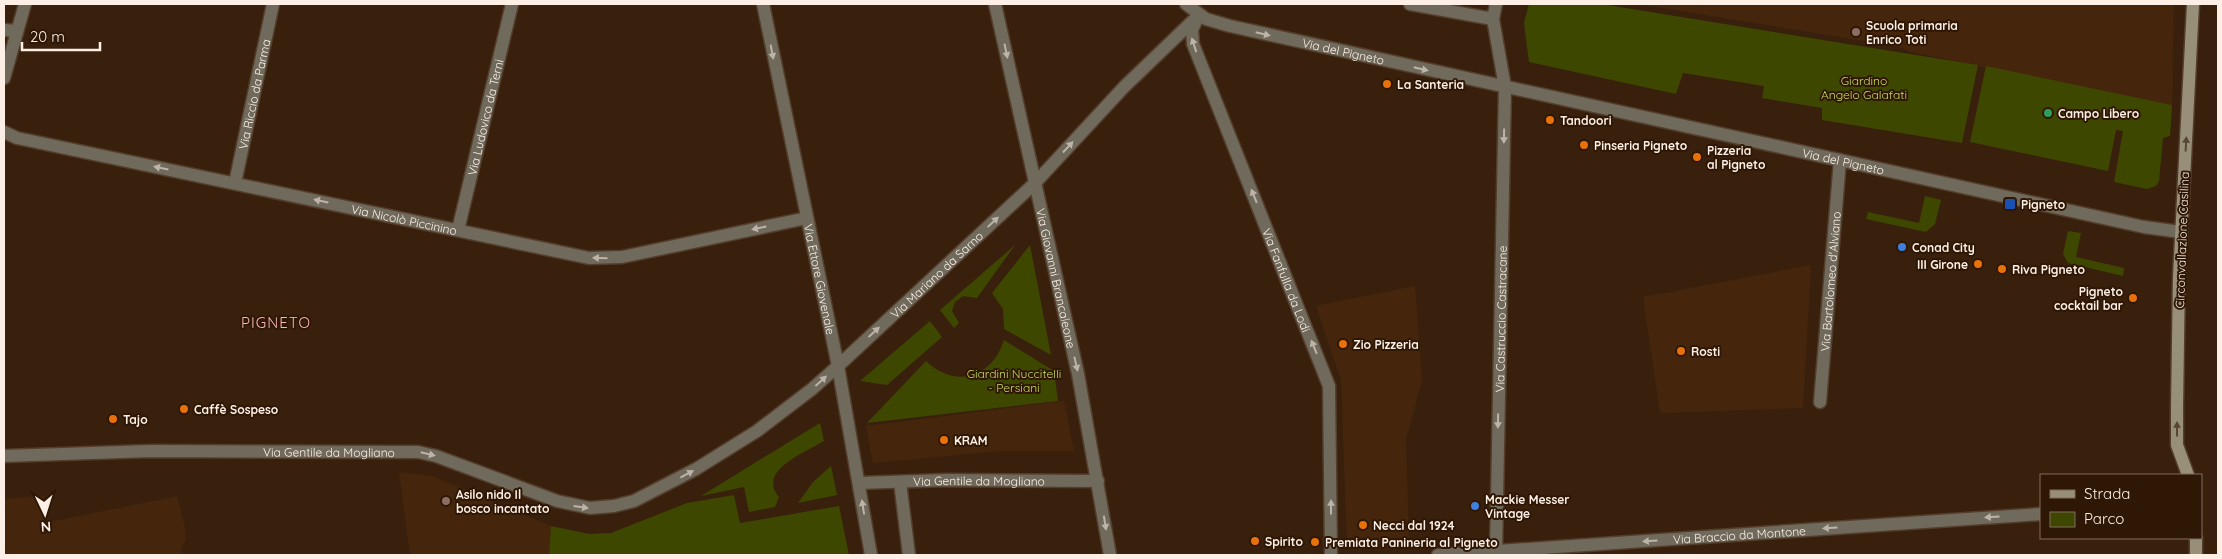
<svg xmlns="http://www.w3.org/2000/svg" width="2222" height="559" font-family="Quicksand,sans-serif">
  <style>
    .built { fill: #45260d }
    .green { fill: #3e4700 }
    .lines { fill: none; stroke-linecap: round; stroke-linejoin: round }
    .street-casing { stroke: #543d2b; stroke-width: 15 }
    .secondary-casing { stroke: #543d2b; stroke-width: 15 }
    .street { stroke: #6f6a5c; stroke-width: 12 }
    .secondary { stroke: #988f79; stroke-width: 12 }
    .oneway { fill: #bdb3a8 }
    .oneway2 { fill: #584733 }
    .education-dot { fill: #8d6e63; stroke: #2e1704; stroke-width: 2 }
    .food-dot { fill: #e8710a; stroke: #2e1704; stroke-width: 2 }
    .leisure-dot { fill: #2e9e5b; stroke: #2e1704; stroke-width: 2 }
    .transit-dot { fill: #1a4fb4; stroke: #2e1704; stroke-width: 2 }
    .shop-dot { fill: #3f7fe0; stroke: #2e1704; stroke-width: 2 }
    .labels { text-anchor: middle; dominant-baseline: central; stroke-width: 4; stroke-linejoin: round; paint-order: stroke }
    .poi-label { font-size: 12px; font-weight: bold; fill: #fdefe6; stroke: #2e1704; text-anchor: start }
    .street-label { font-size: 12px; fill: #fdefe6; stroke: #2e1704 }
    .park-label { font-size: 12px; fill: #c9de5d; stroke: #2e1704 }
    .quarter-label { font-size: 15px; letter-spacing: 1px; fill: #fbb6b9; stroke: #2e1704 }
  </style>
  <rect width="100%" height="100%" fill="#39200d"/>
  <path class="built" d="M1638 4H2174L2172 105 1910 52 1901 47Z
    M1811 265 1803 408 1660 413 1643 297Z
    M1415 286 1422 380 1406 440 1409 543 1347 544 1341 380 1316 306Z
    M1064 401 1074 451H998L873 463 866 426Z
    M399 472 432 476 551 526 549 555H410Z
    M44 496 49 522 177 496 186 532 185 541 180 549 184 555H4V499Z"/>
  <path class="green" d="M1529 4H1601L1978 65 1962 143 1822 120V108L1762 98 1764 86 1683 73 1676 94 1529 62 1524 23Z
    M1986 66 2172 105 2170 136 2163 138 2159 181 2156 186 2147 189 2114 182 2123 131 2116 130 2108 171 1970 142Z
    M1925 196 1941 200 1935 224 1926 232 1866 219 1868 212 1919 223Z
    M2068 231 2081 233 2076 257 2124 268 2123 276 2068 263 2063 254Z
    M1015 245 977 298 963 296 955 302 952 311 959 323 954 328 940 310Z
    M1030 245 1051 355 1004 329 1003 309 992 293Z
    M930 321 942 337 887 385 860 381Z
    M1004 340 1054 371 1058 401 867 423 926 361C955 389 992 378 1004 340Z
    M820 423 824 441C806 452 756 471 779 497L775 507 749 512 744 487 701 496Z
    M831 466 837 495 798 503 813 482Z
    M734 495 740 523 839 506 849 555H549L551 526 589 534 611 533 687 503Z"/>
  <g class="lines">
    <defs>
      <g id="street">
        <path id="s1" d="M763 4 838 366 871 555"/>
        <path id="s2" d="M995 4 1078 374 1110 555"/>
        <path id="s3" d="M1186 4 1206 19 1230 26 2144 227 2181 232"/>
        <path d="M1410 4 1493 19"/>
        <path id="s4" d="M1197 19 1192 30 1193 44 1329 386 1331 555"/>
        <path d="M4 30 17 31"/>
        <path d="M4 78 25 4"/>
        <path id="s5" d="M4 132 17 138 589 258 622 257 807 218"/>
        <path id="s6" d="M235 183 273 4"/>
        <path id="s7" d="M458 230 512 4"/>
        <path id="s8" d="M1820 402 1840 160"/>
        <path id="s9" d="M4 456 150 451 418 452 436 456 557 501 590 508 614 506 634 501 696 469 757 431 812 389 838 366 1035 183 1124 87 1199 15"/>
        <path d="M900 482 909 555"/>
        <path id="s10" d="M859 483 945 480 1098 481"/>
        <path id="s11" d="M1496 551 1505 87 1493 19 1496 4"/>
        <path id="s12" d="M1438 555 2041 514"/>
      </g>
      <path id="secondary" d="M2188 475 2177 445V407L2179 277 2193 4
        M2196 555V538"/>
    </defs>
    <use href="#street" class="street-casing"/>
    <use href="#secondary" class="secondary-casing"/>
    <use href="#street" class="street"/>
    <use href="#secondary" class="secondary"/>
  </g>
  <defs><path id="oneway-solid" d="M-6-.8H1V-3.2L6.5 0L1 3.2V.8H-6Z" transform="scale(1.25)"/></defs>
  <g class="oneway">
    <use href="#oneway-solid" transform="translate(1263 34) rotate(13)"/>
    <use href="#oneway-solid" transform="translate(1194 45) rotate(-108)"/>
    <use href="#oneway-solid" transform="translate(1006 51) rotate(78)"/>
    <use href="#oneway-solid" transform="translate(772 52) rotate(79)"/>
    <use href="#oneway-solid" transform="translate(1421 69) rotate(13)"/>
    <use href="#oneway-solid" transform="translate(1504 136) rotate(91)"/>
    <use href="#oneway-solid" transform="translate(1068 147) rotate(-47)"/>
    <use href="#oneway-solid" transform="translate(161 168) rotate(-168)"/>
    <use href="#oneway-solid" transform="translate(1254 196) rotate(-112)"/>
    <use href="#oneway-solid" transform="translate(321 201) rotate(-168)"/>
    <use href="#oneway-solid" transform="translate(993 222) rotate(-43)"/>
    <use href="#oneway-solid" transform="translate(759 228) rotate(168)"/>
    <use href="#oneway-solid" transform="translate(600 258) rotate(-178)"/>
    <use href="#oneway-solid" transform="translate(874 332) rotate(-43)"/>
    <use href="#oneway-solid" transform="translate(1314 347) rotate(-112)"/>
    <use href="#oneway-solid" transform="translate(1076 364) rotate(77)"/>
    <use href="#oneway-solid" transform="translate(821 381) rotate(-42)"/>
    <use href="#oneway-solid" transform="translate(1498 421) rotate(91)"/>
    <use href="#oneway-solid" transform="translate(428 454) rotate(13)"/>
    <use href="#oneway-solid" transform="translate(687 474) rotate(-28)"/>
    <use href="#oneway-solid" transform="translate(581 507) rotate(8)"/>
    <use href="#oneway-solid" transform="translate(863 507) rotate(-99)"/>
    <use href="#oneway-solid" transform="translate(1331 507) rotate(-90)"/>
    <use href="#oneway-solid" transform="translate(1992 517) rotate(176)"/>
    <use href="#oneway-solid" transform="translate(1105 523) rotate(81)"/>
    <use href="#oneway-solid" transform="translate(1830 528) rotate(176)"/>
    <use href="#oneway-solid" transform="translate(1650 541) rotate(176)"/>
  </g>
  <g class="oneway2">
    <use href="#oneway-solid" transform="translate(2186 144) rotate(-87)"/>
    <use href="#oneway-solid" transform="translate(2177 429) rotate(-90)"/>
  </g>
  <g class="education-dot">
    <circle cx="1856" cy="32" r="5"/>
    <circle cx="446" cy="501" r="5"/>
  </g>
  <g class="food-dot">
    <circle cx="1387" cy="84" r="5"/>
    <circle cx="1550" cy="120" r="5"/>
    <circle cx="1584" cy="145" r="5"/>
    <circle cx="1697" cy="157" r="5"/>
    <circle cx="1978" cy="264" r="5"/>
    <circle cx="2002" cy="269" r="5"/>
    <circle cx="2133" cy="298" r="5"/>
    <circle cx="1343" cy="344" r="5"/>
    <circle cx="1681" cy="351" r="5"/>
    <circle cx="184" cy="409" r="5"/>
    <circle cx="113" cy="419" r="5"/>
    <circle cx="944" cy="440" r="5"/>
    <circle cx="1363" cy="525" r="5"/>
    <circle cx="1255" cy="541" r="5"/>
    <circle cx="1315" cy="542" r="5"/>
  </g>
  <circle class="leisure-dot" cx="2048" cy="113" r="5"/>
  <rect class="transit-dot" x="2004" y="198" width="12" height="12" rx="2.5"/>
  <g class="shop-dot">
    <circle cx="1902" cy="247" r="5"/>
    <circle cx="1475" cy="506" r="5"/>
  </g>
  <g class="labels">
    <g class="poi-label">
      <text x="1866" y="25">Scuola primaria<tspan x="1866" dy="14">Enrico Toti</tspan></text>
      <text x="1397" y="84">La Santeria</text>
      <text x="2058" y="113">Campo Libero</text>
      <text x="1560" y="120">Tandoori</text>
      <text x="1594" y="145">Pinseria Pigneto</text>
      <text x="1707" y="150">Pizzeria<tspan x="1707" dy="14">al Pigneto</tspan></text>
      <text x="2021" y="204">Pigneto</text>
      <text x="1912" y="247">Conad City</text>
      <text x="1968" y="264" text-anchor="end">III Girone</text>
      <text x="2012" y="269">Riva Pigneto</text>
      <text x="2123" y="291" text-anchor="end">Pigneto<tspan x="2123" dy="14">cocktail bar</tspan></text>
      <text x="1353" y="344">Zio Pizzeria</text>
      <text x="1691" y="351">Rosti</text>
      <text x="194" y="409">Caffè Sospeso</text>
      <text x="123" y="419">Tajo</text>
      <text x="954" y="440">KRAM</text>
      <text x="456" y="494">Asilo nido Il<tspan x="456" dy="14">bosco incantato</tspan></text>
      <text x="1485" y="499">Mackie Messer<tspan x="1485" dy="14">Vintage</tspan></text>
      <text x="1373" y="525">Necci dal 1924</text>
      <text x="1265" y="541">Spirito</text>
      <text x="1325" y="542">Premiata Panineria al Pigneto</text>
    </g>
    <g class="street-label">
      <text stroke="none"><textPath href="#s3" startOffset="166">Via del Pigneto</textPath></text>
      <text stroke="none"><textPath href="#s6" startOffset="91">Via Riccio da Parma</textPath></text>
      <text stroke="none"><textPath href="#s7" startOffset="116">Via Ludovico da Terni</textPath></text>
      <text stroke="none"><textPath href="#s3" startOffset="678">Via del Pigneto</textPath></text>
      <text stroke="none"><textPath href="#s5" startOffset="410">Via Nicolò Piccinino</textPath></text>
      <text transform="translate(2182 240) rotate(-88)">Circonvallazione Casilina</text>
      <text stroke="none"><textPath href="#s9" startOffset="1020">Via Mariano da Sarno</textPath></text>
      <text stroke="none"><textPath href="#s1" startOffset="281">Via Ettore Giovenale</textPath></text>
      <text stroke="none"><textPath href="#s2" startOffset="281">Via Giovanni Brancaleone</textPath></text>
      <text stroke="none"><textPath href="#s4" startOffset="280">Via Fanfulla da Lodi</textPath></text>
      <text stroke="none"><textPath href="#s8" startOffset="121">Via Bartolomeo d'Alviano</textPath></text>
      <text stroke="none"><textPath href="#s11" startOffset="232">Via Castruccio Castracane</textPath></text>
      <text stroke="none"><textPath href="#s9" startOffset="325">Via Gentile da Mogliano</textPath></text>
      <text stroke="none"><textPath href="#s10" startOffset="120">Via Gentile da Mogliano</textPath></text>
      <text stroke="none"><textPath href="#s12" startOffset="302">Via Braccio da Montone</textPath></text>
    </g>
    <g class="park-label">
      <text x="1864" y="80">Giardino<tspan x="1864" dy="14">Angelo Galafati</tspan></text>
      <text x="1014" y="373">Giardini Nuccitelli<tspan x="1014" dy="14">- Persiani</tspan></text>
    </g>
    <g class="quarter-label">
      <text x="276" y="322">PIGNETO</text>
    </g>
  </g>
  <rect width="2222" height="559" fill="none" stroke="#fdefe6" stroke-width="10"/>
  <rect x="2040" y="474" width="162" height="65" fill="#2e1704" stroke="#816d5e"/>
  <rect x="2050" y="490" width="25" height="8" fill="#988f79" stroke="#816d5e"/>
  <text x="2084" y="499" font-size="15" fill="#fdefe6">Strada</text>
  <rect x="2050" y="512" width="25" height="15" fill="#3e4700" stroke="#816d5e"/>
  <text x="2084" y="524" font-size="15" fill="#fdefe6">Parco</text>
  <g transform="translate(45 514) rotate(176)" stroke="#2e1704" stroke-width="4" paint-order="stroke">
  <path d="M0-4L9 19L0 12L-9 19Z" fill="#fdefe6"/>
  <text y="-8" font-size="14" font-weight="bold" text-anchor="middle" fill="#fdefe6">N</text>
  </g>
  <path d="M22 42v8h78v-8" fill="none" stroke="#fdefe6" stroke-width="2.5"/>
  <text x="30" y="42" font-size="15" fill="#fdefe6" stroke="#2e1704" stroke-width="4" paint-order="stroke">20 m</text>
</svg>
